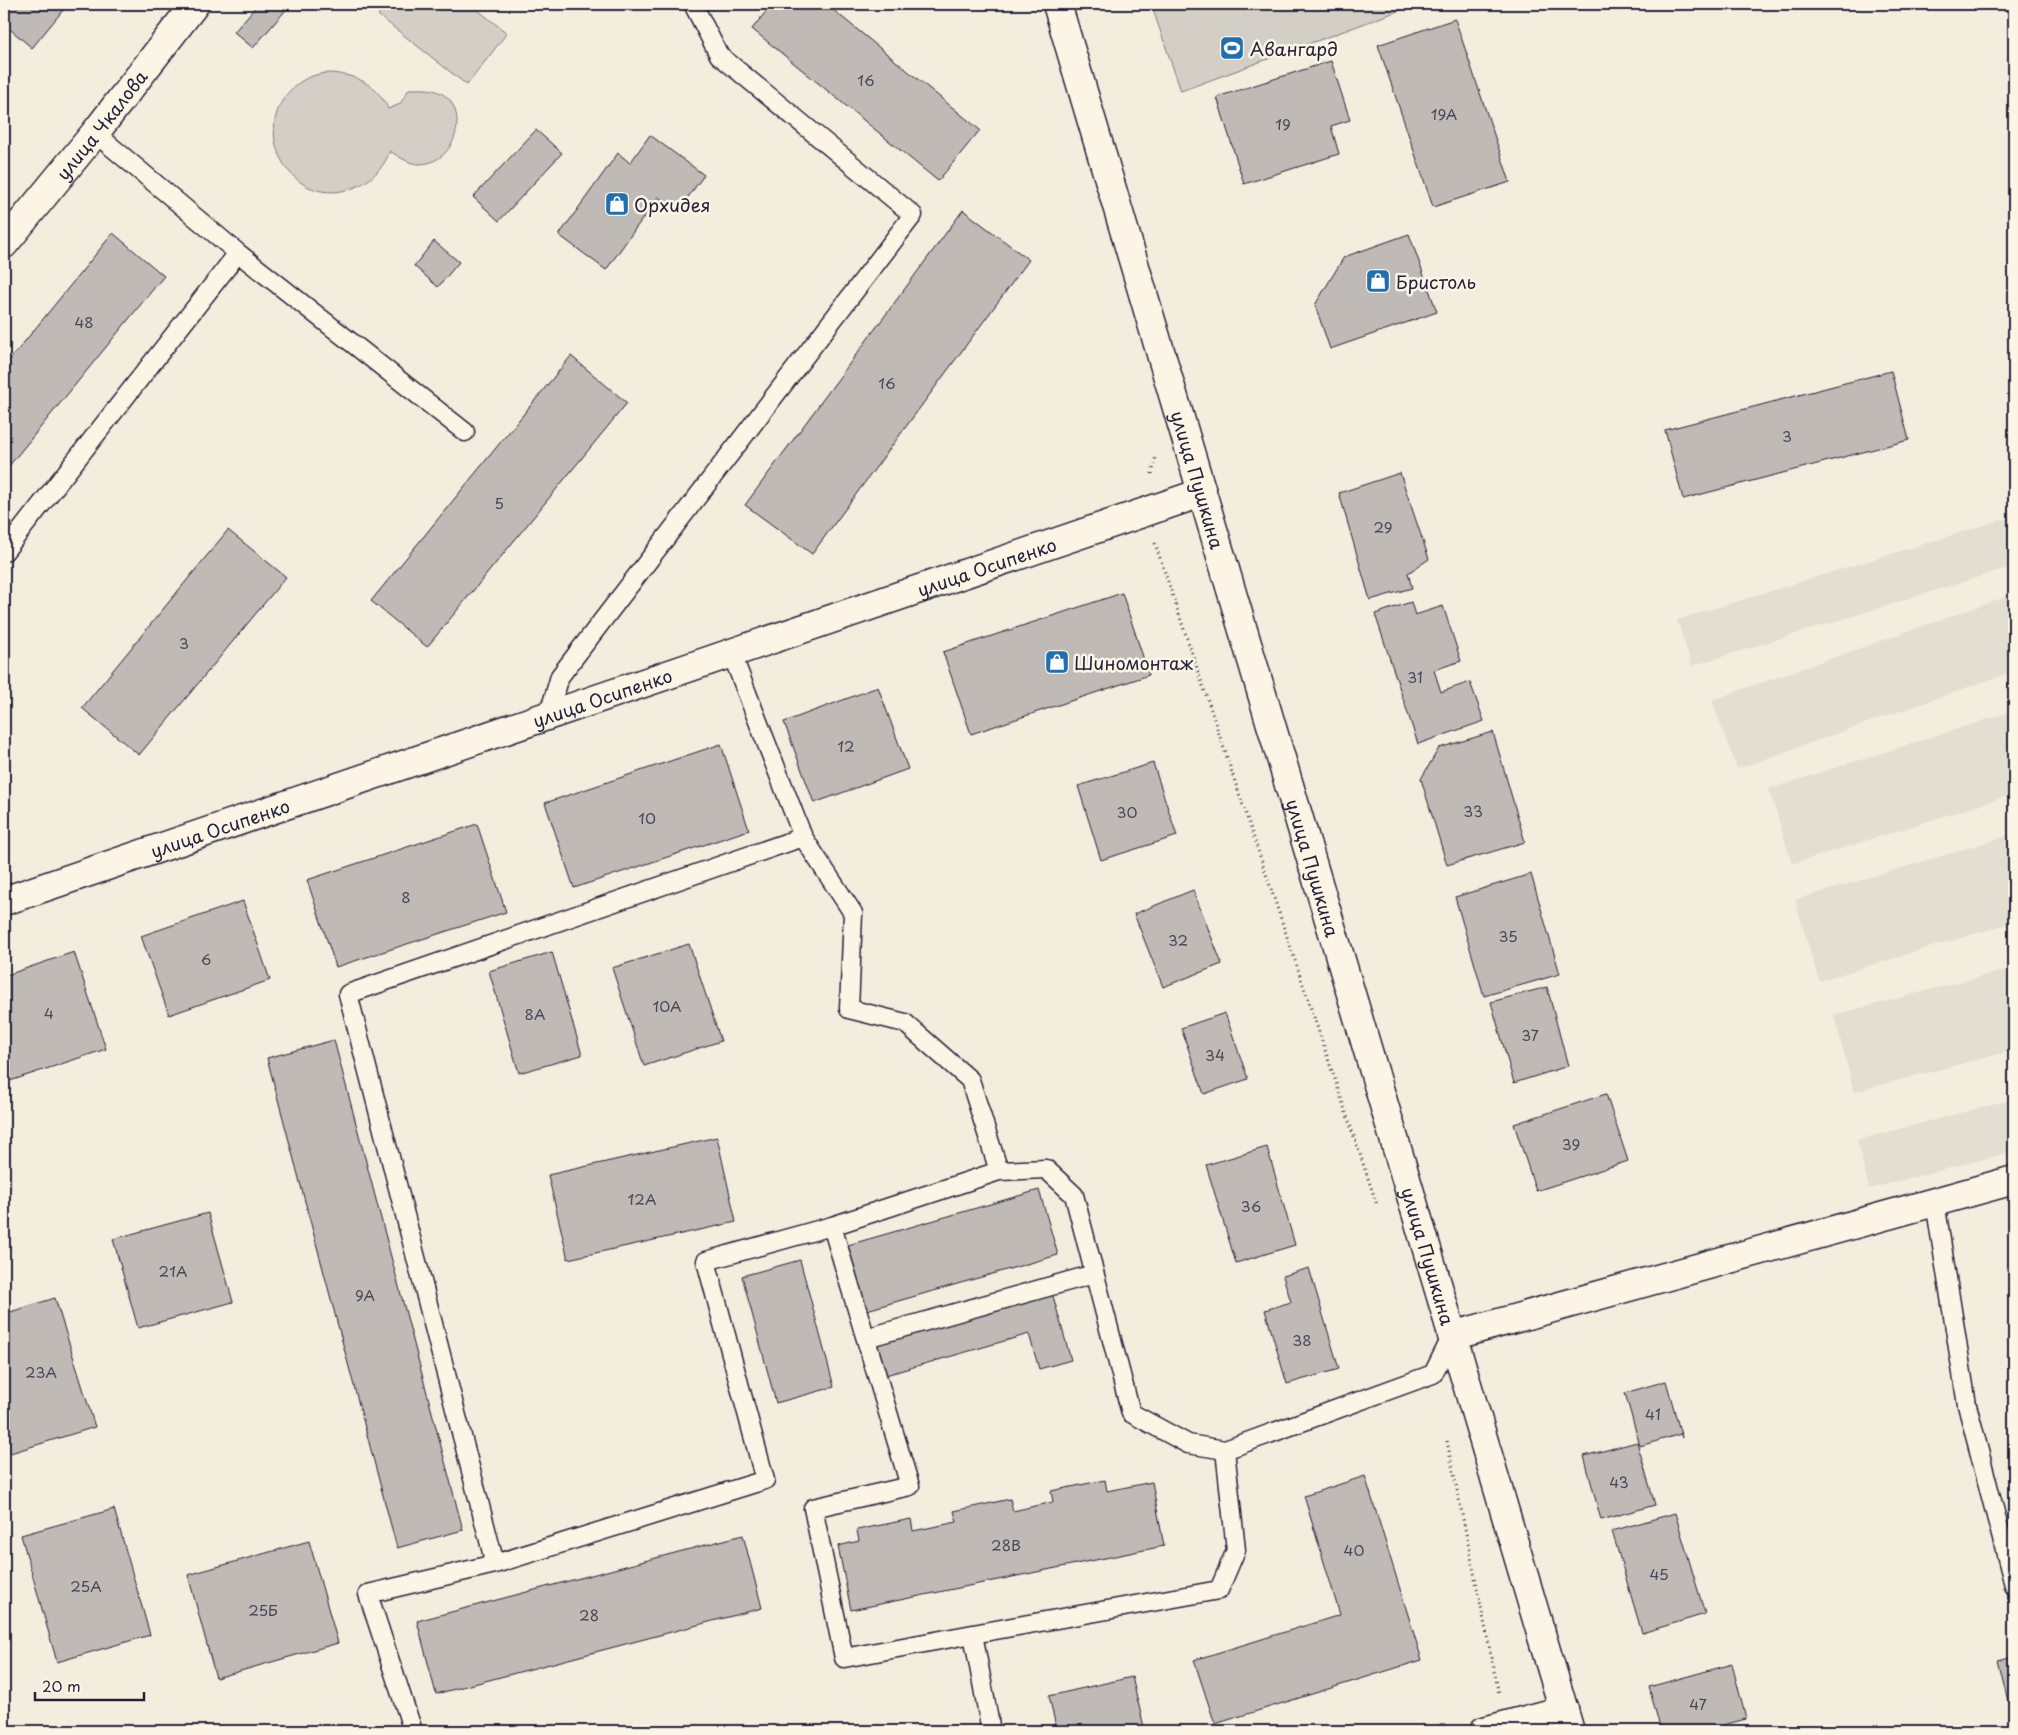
<svg xmlns="http://www.w3.org/2000/svg" width="2018" height="1735" font-family="'Playpen Sans',sans-serif">
  <style>
    .built { fill: #e3ded2 }
    .green { fill: #d4cfc6; stroke: #7b7880 }
    .building { fill: #bfbab6; stroke: #22223b }
    .lines { fill: none; stroke-linecap: round; stroke-linejoin: round }
    .lane-casing { stroke: #22223b; stroke-width: 21 }
    .street-casing { stroke: #22223b; stroke-width: 31 }
    .secondary-casing { stroke: #22223b; stroke-width: 31 }
    .path { stroke: #22223b; stroke-width: 3; stroke-dasharray: 1 4; stroke-linecap: butt }
    .lane { stroke: #fcf5e5; stroke-width: 18 }
    .street { stroke: #fcf5e5; stroke-width: 28 }
    .secondary { stroke: #fcf5e5; stroke-width: 28 }
    .labels { text-anchor: middle; dominant-baseline: central; stroke-width: 5; stroke-linejoin: round; paint-order: stroke }
    .number-label { font-size: 15px; fill: #49485a }
    .poi-label { font-size: 18px; fill: #22223b; stroke: #fcf5e5; text-anchor: start }
    .street-label { font-size: 18px; fill: #22223b; stroke: #fcf5e5 }
  </style>
  <rect width="100%" height="100%" fill="#f3edde"/>
  <filter id="ink" filterUnits="userSpaceOnUse"><feTurbulence type="fractalNoise" baseFrequency=".02" numOctaves="2"/><feDisplacementMap in="SourceGraphic" scale="10" xChannelSelector="R" yChannelSelector="G"/><feConvolveMatrix kernelMatrix="1 2 1 2 8 2 1 2 1" color-interpolation-filters="sRGB"/></filter>
  <g filter="url(#ink)">
    <path class="built" d="M2014 516V566L1692 666 1677 620Z
      M2014 594V671L1737 769 1712 700Z
      M2014 711V794L1792 864 1769 789Z
      M2014 834V922L1819 981 1795 900Z
      M2014 968V1050L1854 1092 1834 1015Z
      M2014 1099V1151L1869 1189 1857 1140Z"/>
    <path class="green" d="M386 4H470L507 33 467 85 378 15Z
      M1151 4H1417L1181 91Z
      M325 73C353 73 377 83 388 109L400 104 409 89C418 89 428 88 436 91 472 103 459 165 418 164 407 163 398 156 390 151 384 168 370 182 353 188 284 213 241 113 307 78 312 76 319 74 325 73Z"/>
    <path class="building" d="M4 4H68L32 48 4 24Z
      M258 4H291L253 48 234 32Z
      M772 4H826L980 130 938 181 752 29Z
      M1455 19 1510 182 1433 207 1378 45Z
      M1331 61 1350 120 1331 126 1339 154 1244 184 1217 97Z
      M536 130 562 153 499 221 473 197Z
      M650 135 704 175 678 211 658 197 606 270 559 235 618 153 630 163Z
      M963 210 1029 260 812 554 745 505Z
      M113 233 164 276 4 472V367Z
      M1409 234 1437 312 1330 349 1315 305 1344 257Z
      M434 241 459 262 438 287 414 266Z
      M571 356 627 403 427 647 371 601Z
      M1891 371 1909 440 1683 499 1665 430Z
      M1400 473 1429 559 1408 573 1412 588 1370 600 1339 493Z
      M228 530 286 577 139 755 82 708Z
      M1122 593 1149 675 971 734 943 652Z
      M1411 602 1415 615 1443 606 1461 661 1434 670 1441 692 1470 682 1484 721 1418 744 1375 614Z
      M878 687 908 769 814 803 784 722Z
      M1493 732 1525 842 1447 865 1421 779 1439 748Z
      M721 744 749 830 574 888 545 803Z
      M1153 763 1177 836 1101 860 1078 786Z
      M477 824 506 912 336 967 307 880Z
      M1531 874 1560 974 1484 996 1455 897Z
      M1193 890 1222 964 1163 987 1134 914Z
      M243 901 270 980 169 1015 141 936Z
      M689 944 721 1041 644 1066 612 968Z
      M74 952 106 1049 4 1083V976Z
      M552 952 582 1055 519 1073 489 971Z
      M1547 987 1568 1066 1514 1083 1491 1002Z
      M1225 1013 1248 1079 1204 1094 1181 1028Z
      M334 1040 463 1530 397 1548 267 1058Z
      M1606 1094 1628 1161 1536 1191 1514 1124Z
      M717 1137 736 1222 568 1259 548 1175Z
      M1267 1147 1295 1245 1236 1263 1206 1165Z
      M1039 1190 1058 1255 867 1310 848 1245Z
      M208 1213 233 1302 138 1328 113 1239Z
      M800 1260 834 1387 776 1403 742 1276Z
      M1309 1268 1339 1369 1287 1384 1265 1310 1291 1302 1283 1276Z
      M1051 1289 1071 1360 1039 1369 1029 1334 882 1376 874 1339Z
      M55 1298 95 1427 4 1455V1314Z
      M1666 1381 1682 1438 1681 1434 1640 1446 1625 1393Z
      M1637 1442 1655 1505 1601 1520 1584 1456Z
      M1365 1476 1422 1660 1215 1724 1194 1660 1340 1615 1304 1496Z
      M1105 1480 1107 1491 1152 1482 1164 1546 851 1610 838 1546 859 1541 857 1530 911 1519 913 1531 957 1522 954 1511 1010 1499 1013 1511 1053 1502 1051 1491Z
      M114 1509 150 1635 57 1662 21 1535Z
      M1675 1513 1705 1614 1642 1633 1612 1531Z
      M743 1535 762 1608 436 1694 417 1621Z
      M309 1541 338 1643 216 1678 188 1575Z
      M2014 1656V1726L1998 1660Z
      M1732 1664 1746 1719 1700 1731H1661L1649 1687Z
      M1132 1677 1145 1731H1057L1049 1696Z"/>
    <g class="lines">
      <defs>
        <path id="lane" d="M238 253 465 432
          M4 552 238 253 95 133
          M549 714 560 676 913 215 719 55 693 4
          M803 837 853 913 849 1009 905 1023 970 1080 999 1171 1046 1169 1074 1195 1131 1413 1188 1444 1225 1450 1433 1374 1452 1336
          M1935 1202 1967 1405 2014 1585
          M832 1226 999 1171
          M866 1338 1094 1274
          M495 1564 765 1480 706 1261 832 1226 910 1486 813 1508 844 1658 973 1634 991 1731
          M973 1634 1219 1590 1236 1550 1225 1450
          M413 1731 368 1594 495 1564 348 994 803 837 731 652"/>
        <g id="street">
          <path id="s1" d="M4 244 95 133 195 4"/>
          <path id="s2" d="M4 901 1201 493"/>
          <path d="M1452 1336 2014 1180"/>
        </g>
        <g id="secondary">
          <path id="s3" d="M1057 4 1570 1731"/>
          <path d="M1484 1731 1564 1710"/>
        </g>
      </defs>
      <use href="#lane" class="lane-casing"/>
      <use href="#street" class="street-casing"/>
      <use href="#secondary" class="secondary-casing"/>
      <path class="path" d="M1152 474 1156 456
        M1155 543 1377 1205
        M1447 1441 1499 1694"/>
      <use href="#lane" class="lane"/>
      <use href="#street" class="street"/>
      <use href="#secondary" class="secondary"/>
    </g>
  </g>
  <defs>
    <symbol id="stadium-square" viewBox="-11 -11 22 22"><rect x="-9" y="-9" width="18" height="18" rx="4" fill="#1f6fb2" stroke="#fcf5e5"/><path d="M0-5a6.5 5 0 1 0 0 10a6.5 5 0 1 0 0-10ZM-3.5-1.8h7v3.6h-7Z" fill="#fff"/></symbol>
    <symbol id="shop-square" viewBox="-11 -11 22 22"><rect x="-9" y="-9" width="18" height="18" rx="4" fill="#1f6fb2" stroke="#fcf5e5"/><path d="M-5-2.5h2.3a2.7 3.5 0 0 1 5.4 0H5L5.5 6h-11ZM-1.5-2.5h3a1.5 2.3 0 0 0-3 0Z" fill="#fff"/></symbol>
  </defs>
  <g fill-rule="evenodd">
    <use href="#stadium-square" x="1218" y="34" width="28" height="28"/>
    <use href="#shop-square" x="603" y="190" width="28" height="28"/>
    <use href="#shop-square" x="1364" y="267" width="28" height="28"/>
    <use href="#shop-square" x="1043" y="648" width="28" height="28"/>
  </g>
  <g class="labels">
    <g class="number-label">
      <text x="866" y="79">16</text>
      <text x="1444" y="113">19А</text>
      <text x="1283" y="123">19</text>
      <text x="84" y="321">48</text>
      <text x="887" y="382">16</text>
      <text x="1787" y="435">3</text>
      <text x="499" y="502">5</text>
      <text x="1383" y="526">29</text>
      <text x="184" y="642">3</text>
      <text x="1415" y="676">31</text>
      <text x="846" y="745">12</text>
      <text x="1473" y="810">33</text>
      <text x="1127" y="811">30</text>
      <text x="647" y="817">10</text>
      <text x="406" y="896">8</text>
      <text x="1508" y="935">35</text>
      <text x="1178" y="939">32</text>
      <text x="206" y="958">6</text>
      <text x="667" y="1005">10А</text>
      <text x="49" y="1012">4</text>
      <text x="535" y="1013">8А</text>
      <text x="1530" y="1034">37</text>
      <text x="1215" y="1054">34</text>
      <text x="1571" y="1143">39</text>
      <text x="642" y="1198">12А</text>
      <text x="1251" y="1205">36</text>
      <text x="173" y="1270">21А</text>
      <text x="365" y="1294">9А</text>
      <text x="1302" y="1339">38</text>
      <text x="41" y="1371">23А</text>
      <text x="1653" y="1413">41</text>
      <text x="1619" y="1481">43</text>
      <text x="1006" y="1544">28В</text>
      <text x="1354" y="1549">40</text>
      <text x="1659" y="1573">45</text>
      <text x="86" y="1585">25А</text>
      <text x="263" y="1609">25Б</text>
      <text x="589" y="1614">28</text>
      <text x="1698" y="1703">47</text>
    </g>
    <g class="poi-label">
      <text x="1250" y="48">Авангард</text>
      <text x="634" y="204">Орхидея</text>
      <text x="1396" y="281">Бристоль</text>
      <text x="1074" y="662">Шиномонтаж</text>
    </g>
    <g class="street-label">
      <text stroke="none"><textPath href="#s1" startOffset="154">улица Чкалова</textPath></text>
      <text stroke="none"><textPath href="#s3" startOffset="496">улица Пушкина</textPath></text>
      <text stroke="none"><textPath href="#s2" startOffset="1038">улица Осипенко</textPath></text>
      <text stroke="none"><textPath href="#s2" startOffset="632">улица Осипенко</textPath></text>
      <text stroke="none"><textPath href="#s2" startOffset="228">улица Осипенко</textPath></text>
      <text stroke="none"><textPath href="#s3" startOffset="901">улица Пушкина</textPath></text>
      <text stroke="none"><textPath href="#s3" startOffset="1306">улица Пушкина</textPath></text>
    </g>
  </g>
  <rect width="2018" height="1735" fill="none" stroke="#fcf5e5" stroke-width="20"/>
  <rect x="10" y="10" width="1998" height="1715" fill="none" stroke="#22223b" stroke-width="2" filter="url(#ink)"/>
  <path d="M35 1692v8h109v-8" fill="none" stroke="#22223b" stroke-width="2.5"/>
  <text x="42" y="1692" font-size="15" fill="#22223b" stroke="#fcf5e5" stroke-width="4" paint-order="stroke">20 m</text>
</svg>
